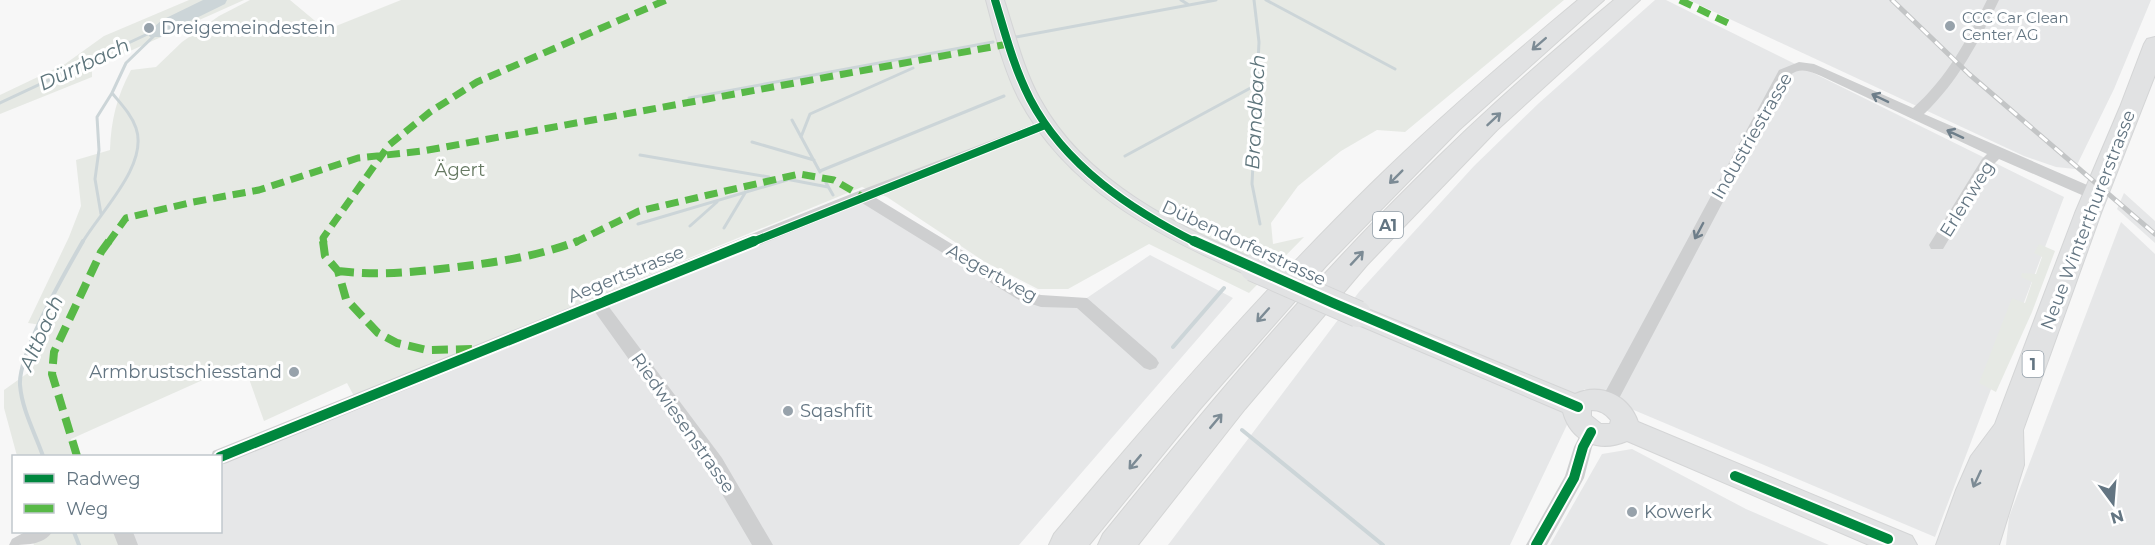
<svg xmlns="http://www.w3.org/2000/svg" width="2155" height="545" font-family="Montserrat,sans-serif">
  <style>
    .built { fill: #e6e7e8 }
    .green { fill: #e6e9e4 }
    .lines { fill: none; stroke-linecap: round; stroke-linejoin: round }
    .stream-far1 { stroke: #ccd5d8; stroke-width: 3 }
    .stream { stroke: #ccd5d8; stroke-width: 4 }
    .river { fill: #ccd5d8; fill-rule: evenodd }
    .secondary-casing { stroke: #d4d5d6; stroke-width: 2 }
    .primary-casing { stroke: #d4d5d6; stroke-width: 2 }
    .highway-casing { stroke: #d4d5d5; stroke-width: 2 }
    .street { fill: #cecfd0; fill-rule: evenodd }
    .secondary { fill: #e1e2e3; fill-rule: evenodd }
    .primary { fill: #e1e2e3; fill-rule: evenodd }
    .highway { fill: #e1e2e3; fill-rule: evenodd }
    .rail-casing { stroke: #c3c5c6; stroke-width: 5 }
    .rail { stroke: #fff; stroke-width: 3; stroke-dasharray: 10; stroke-linecap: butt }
    .secondary-bridge-casing { stroke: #d4d5d6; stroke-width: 28; stroke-linecap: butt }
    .secondary-bridge { stroke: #e1e2e3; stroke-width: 26 }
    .quiet-far1 { stroke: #58b947; stroke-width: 7; stroke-dasharray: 13 7; stroke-linecap: butt }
    .quiet { stroke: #58b947; stroke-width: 8; stroke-dasharray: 16 8; stroke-linecap: butt }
    .cycleway-far1-casing { stroke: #fff; stroke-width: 10 }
    .cycleway-casing { stroke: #fff; stroke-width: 14 }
    .cycleway-far1 { stroke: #00873e; stroke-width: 8 }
    .cycleway { stroke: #00873e; stroke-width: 10 }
    .oneway { stroke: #7c8b95 }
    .oneway2 { stroke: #6e7e8a }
    .poi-dot { fill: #97a2ab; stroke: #fff; stroke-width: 2 }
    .labels { text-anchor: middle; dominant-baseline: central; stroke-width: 6; stroke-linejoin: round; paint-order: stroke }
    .far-poi-label { font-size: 15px; fill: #637582; stroke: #fff; text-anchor: start }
    .shield { fill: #fff; stroke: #929ea8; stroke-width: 1.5 }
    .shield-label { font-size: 16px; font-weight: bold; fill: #637582 }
    .poi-label { font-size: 18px; fill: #637582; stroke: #fff; text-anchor: start }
    .street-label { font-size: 18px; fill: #637582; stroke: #fff }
    .park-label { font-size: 18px; fill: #667962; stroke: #fff }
    .water-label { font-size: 20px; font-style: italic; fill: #5e757c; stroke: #fff }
  </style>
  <rect width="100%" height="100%" fill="#f7f7f7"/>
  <path class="built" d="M1655 0H1666L2064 197 1935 537 1584 389 1510 545H1168L1359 292 1474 166 1539 103Z
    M1689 0H2151L2114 89 2075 169 2056 167 2024 156Z
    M2124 193 2155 221V243L2117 209Z
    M861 196 1025 295 1081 302 1150 255 1233 298 1019 545H128L123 532H220L221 457Z
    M2121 222 2155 254V545H2006L2009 517Z
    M1632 449 1746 509 1829 545H1550L1602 454Z"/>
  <path class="green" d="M189 0H244L92 68V77L0 114V95L65 64 104 36Z
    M250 0H290L326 30 401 0H1564L1405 132 1377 130 1341 151 1298 186 1271 223 1273 244 1304 237 1249 293 1149 244 1068 289H1038L985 262 887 197 862 187 354 396 347 383 264 421 243 362 71 439 77 456H17L4 408V390L32 370 48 326 28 323 69 237 81 206 76 160 110 150C111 120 117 96 131 70L156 67 182 42 219 16Z
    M2039 244 2055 251 2032 312 1996 392 1979 383 2012 298 2025 303 2032 282 2021 277 2022 273 2036 274 2042 257 2034 253Z
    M29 532H123L128 545H34Z"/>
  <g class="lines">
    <path class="stream-far1" d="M1181 0 1189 5
      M1254 0 1259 42 1252 184 1260 224
      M1266 0 1395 69
      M1016 37 1216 0
      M689 98 993 42
      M0 103 169 24
      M792 120 820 172
      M801 137 810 114 913 68
      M752 142 814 160
      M640 155 769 177
      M1125 156 1256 85
      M820 171 1004 96
      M786 179 828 187
      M825 181 833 195
      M101 214 95 179 99 150 97 117 112 93
      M638 224 787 180
      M690 226 717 202
      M724 228 745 193
      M82 243C100 212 149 165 136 128 131 114 121 104 112 93L126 63 157 33"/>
    <path class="stream" d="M1173 347 1224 288
      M1242 430 1383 545
      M43 456C35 433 22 410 20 385 18 353 66 271 83 241
      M74 532 79 545"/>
    <path class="river" d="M203 0H227L225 4 176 28 164 37H150L147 33 162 20Z"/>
    <defs>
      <path id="secondary" d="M986 0H1004C1015 33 1023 69 1040 99 1086 183 1178 226 1261 262L1265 268 1261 274 1253 277 1245 274C1156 235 1066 188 1019 99 1003 68 995 33 986 0Z
        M1358 305 1575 394C1601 382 1629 396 1638 422L1912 536 1917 545H1869L1627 441C1599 453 1571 442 1563 412L1349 321 1346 314 1349 307ZM1591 410C1600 410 1605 413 1611 420L1610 424H1601L1591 416Z"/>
      <path id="primary" d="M2155 37V75L2101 213 2023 430 2024 465 1999 545H1936L1956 490 1971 456 1995 424 2075 213 2120 107 2144 44 2147 39Z"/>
      <path id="highway" d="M1578 0H1604L1459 130 1326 266 1200 409 1089 545H1049L1054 534C1155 413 1259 294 1371 184 1437 119 1507 59 1578 0Z
        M1614 0H1640L1497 130 1367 265 1245 409 1138 545H1098L1103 534C1201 413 1301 293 1412 183 1476 118 1544 58 1614 0Z"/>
    </defs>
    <use href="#secondary" class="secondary-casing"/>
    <use href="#primary" class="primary-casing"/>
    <use href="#highway" class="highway-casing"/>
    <path class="street" d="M1987 0H1999C1979 41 1958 82 1924 114L2101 191 2104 195 2101 199H2091L1999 159 1993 165 1943 249H1931L1929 245 1982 159 1987 154 1821 76C1810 71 1800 67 1790 75L1614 408 1608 410 1602 408 1599 403 1602 398 1779 70 1799 62 1814 64 1913 108C1947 78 1967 40 1987 0Z
      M1045 120 1050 122 1052 125 1050 128 876 198 1031 292 1041 295 1087 298 1156 358 1159 363 1156 368 1150 370 1144 368 1077 308 1041 307 1019 300 862 203 609 307 722 458 773 545H752L708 470 595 312 227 463 220 465V456H211L213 451 856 192Z
      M1591 424 1598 427 1600 432 1592 447 1584 478 1547 545H1526L1565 476 1574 447 1584 427Z
      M25 532H52C44 545 25 545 9 545L12 539Z
      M113 532H133L138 545H118Z"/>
    <use href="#secondary" class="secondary"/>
    <use href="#primary" class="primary"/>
    <use href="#highway" class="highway"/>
    <defs>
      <path id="rail" d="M1892 0 1969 74 2155 234"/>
    </defs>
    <use href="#rail" class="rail-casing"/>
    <use href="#rail" class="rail"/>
    <defs>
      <path id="secondary-bridge" d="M1253 268 1358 314"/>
    </defs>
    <use href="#secondary-bridge" class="secondary-bridge-casing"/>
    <use href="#secondary-bridge" class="secondary-bridge"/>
    <path class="quiet-far1" d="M1680 0 1732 25
      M108 243 126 218 193 202 259 190 358 158 423 151 1008 44
      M324 243 323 238 389 145 430 112 477 82 666 0
      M574 243 639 211 799 174 834 180 861 196"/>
    <path class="quiet" d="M323 241 325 256 338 271 346 299 378 333 397 343 427 350 474 349
      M338 271C379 276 416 272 457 267 499 262 538 256 578 241
      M77 456 52 374 54 352 101 252 109 241"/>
    <defs>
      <path id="cycleway-far1" d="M995 0C1005 33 1014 68 1030 99 1065 166 1131 210 1197 243
        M750 243 1045 125"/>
      <path id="cycleway" d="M1194 241 1333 303 1578 407
        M220 457 754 241
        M1735 476 1888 539
        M1536 545 1574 478 1583 447 1591 432"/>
    </defs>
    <use href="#cycleway-far1" class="cycleway-far1-casing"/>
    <use href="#cycleway" class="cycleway-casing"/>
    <use href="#cycleway-far1" class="cycleway-far1"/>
    <use href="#cycleway" class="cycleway"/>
  </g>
  <defs><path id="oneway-shaft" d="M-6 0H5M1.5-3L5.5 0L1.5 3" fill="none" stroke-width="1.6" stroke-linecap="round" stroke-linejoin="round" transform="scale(1.5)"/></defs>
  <g class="oneway">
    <use href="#oneway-shaft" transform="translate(1539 44) rotate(139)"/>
    <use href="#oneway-shaft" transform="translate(1494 119) rotate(-43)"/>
    <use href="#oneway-shaft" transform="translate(1396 177) rotate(135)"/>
    <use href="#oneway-shaft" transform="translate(1357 258) rotate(-47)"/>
    <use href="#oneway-shaft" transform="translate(1263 315) rotate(132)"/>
    <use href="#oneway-shaft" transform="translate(1216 421) rotate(-50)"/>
    <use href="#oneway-shaft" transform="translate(1135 462) rotate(130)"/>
    <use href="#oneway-shaft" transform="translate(1977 479) rotate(115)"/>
  </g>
  <g class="oneway2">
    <use href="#oneway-shaft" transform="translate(1880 98) rotate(-154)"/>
    <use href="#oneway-shaft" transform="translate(1955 134) rotate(-155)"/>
    <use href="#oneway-shaft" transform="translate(1699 231) rotate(118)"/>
  </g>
  <g class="poi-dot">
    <circle cx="1950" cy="26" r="6"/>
    <circle cx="149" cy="28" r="6"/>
    <circle cx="294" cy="372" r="6"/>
    <circle cx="788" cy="411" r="6"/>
    <circle cx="1632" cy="512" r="6"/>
  </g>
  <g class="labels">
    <g class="far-poi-label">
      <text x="1962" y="17">CCC Car Clean<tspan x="1962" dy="17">Center AG</tspan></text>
    </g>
    <g class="shield">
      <rect x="1373" y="212" width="30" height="26" rx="4.5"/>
      <rect x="2022.5" y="351" width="21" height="26" rx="4.5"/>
    </g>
    <g class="shield-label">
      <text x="1388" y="225">A1</text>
      <text x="2033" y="364">1</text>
    </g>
    <g class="poi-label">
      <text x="161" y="28">Dreigemeindestein</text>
      <text x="282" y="372" text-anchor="end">Armbrustschiesstand</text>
      <text x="800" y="411">Sqashfit</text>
      <text x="1644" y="512">Kowerk</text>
    </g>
    <g class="street-label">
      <text transform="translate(1752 136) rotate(-60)">Industriestrasse</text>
      <text transform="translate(1967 199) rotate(-58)">Erlenweg</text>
      <text transform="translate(2088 220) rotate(-69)">Neue Winterthurerstrasse</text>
      <text transform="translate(1244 243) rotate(25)">Dübendorferstrasse</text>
      <text transform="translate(992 273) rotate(29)">Aegertweg</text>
      <text transform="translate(626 274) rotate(-22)">Aegertstrasse</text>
      <text transform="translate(683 423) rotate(55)">Riedwiesenstrasse</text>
    </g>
    <g class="park-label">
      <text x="460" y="170">Ägert</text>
    </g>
    <g class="water-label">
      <text transform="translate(84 64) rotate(-25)">Dürrbach</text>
      <text transform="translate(1255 112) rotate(-87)">Brandbach</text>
      <text transform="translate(41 333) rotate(-66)">Altbach</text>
    </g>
  </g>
  <rect x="12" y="455" width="210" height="78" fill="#ffffff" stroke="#c1c8cd" stroke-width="1.5"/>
  <rect x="24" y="474" width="30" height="9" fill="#00873e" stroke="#c1c8cd" stroke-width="1.5"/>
  <text x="66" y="485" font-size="18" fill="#637582">Radweg</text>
  <rect x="24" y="504" width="30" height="9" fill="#58b947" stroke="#c1c8cd" stroke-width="1.5"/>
  <text x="66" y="515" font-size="18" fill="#637582">Weg</text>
  <g transform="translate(2113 503) rotate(164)" stroke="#ffffff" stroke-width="4.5" paint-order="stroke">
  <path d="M0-4.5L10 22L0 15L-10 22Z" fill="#637582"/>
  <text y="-9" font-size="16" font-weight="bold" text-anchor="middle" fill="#637582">N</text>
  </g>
</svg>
